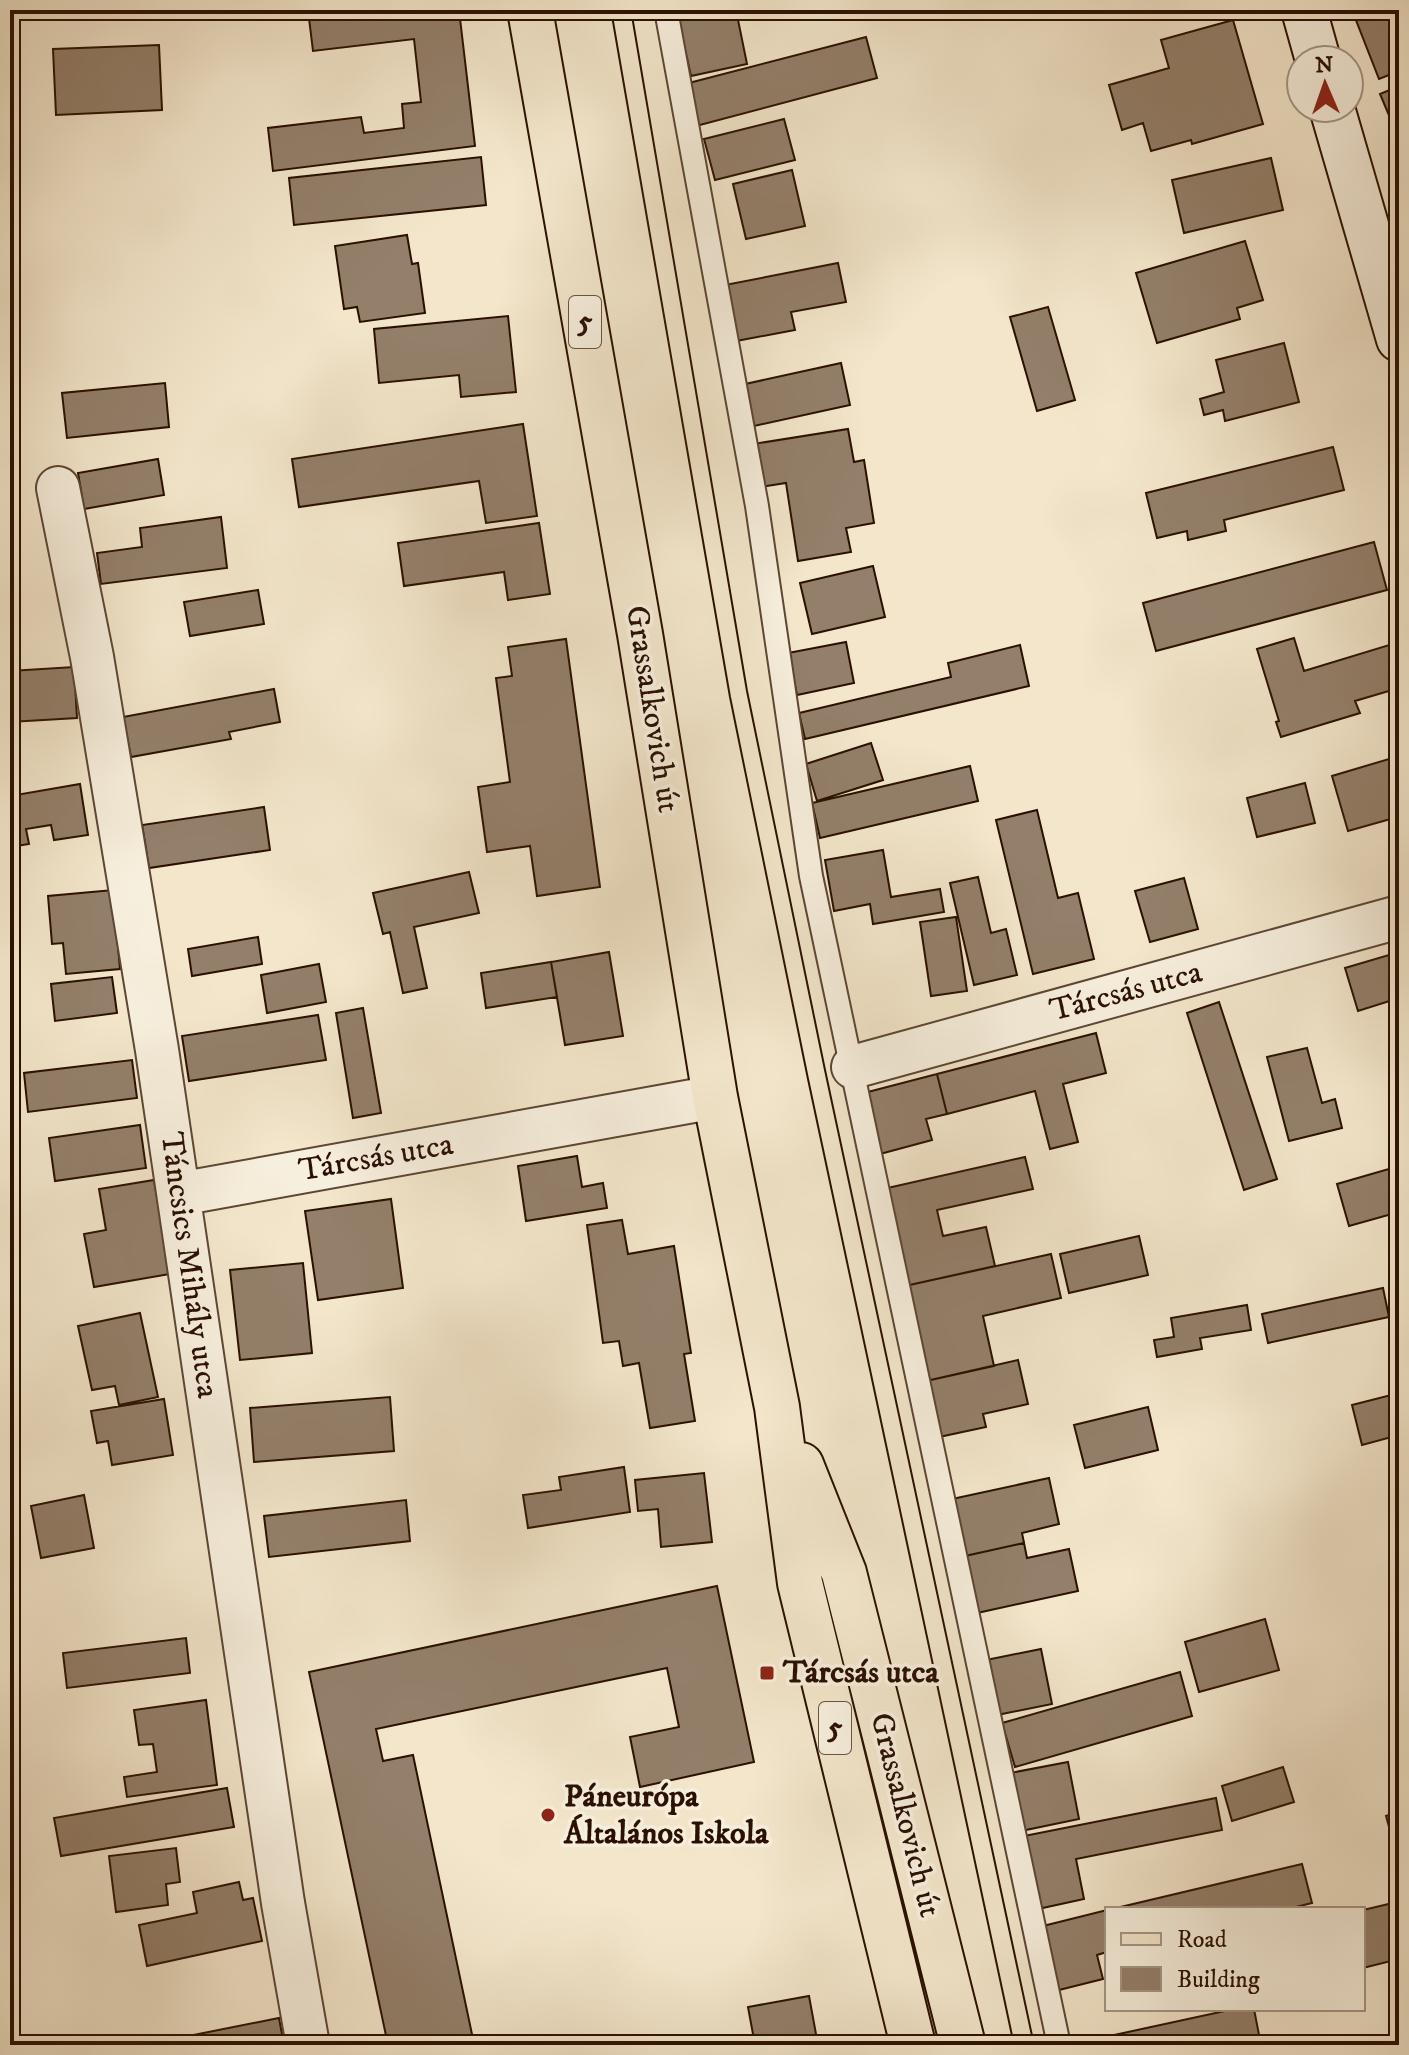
<svg xmlns="http://www.w3.org/2000/svg" width="1409" height="2055" font-family="'IM FELL DW Pica',serif">
  <style>
    .building { fill: #937f6a; stroke: #2a1001; stroke-width: 2 }
    .lines { fill: none; stroke-linecap: round; stroke-linejoin: round }
    .lane-casing { stroke: #5c4634; stroke-width: 26 }
    .street-casing { stroke: #5c4634; stroke-width: 46 }
    .secondary-casing { stroke: #2a1001; stroke-width: 48 }
    .primary-casing { stroke: #2a1001; stroke-width: 48 }
    .lane { stroke: #f7efdd; stroke-width: 22 }
    .street { stroke: #f7efdd; stroke-width: 42 }
    .secondary { stroke: #f7efdd; stroke-width: 44 }
    .primary { stroke: #f3e6cb; stroke-width: 44 }
    .tram { stroke: #2a1001; stroke-width: 2 }
    .poi-dot { fill: #8f2418; stroke: #f7efdd; stroke-width: 3 }
    .labels { text-anchor: middle; dominant-baseline: central; stroke-width: 7; stroke-linejoin: round; paint-order: stroke }
    .shield { fill: #f7efdd; stroke: #685343; stroke-width: 2 }
    .shield-label { font-size: 30px; font-weight: bold; fill: #2a1001 }
    .street-label { font-size: 32px; fill: #2a1001; stroke: #f7efdd }
    .poi-label { font-size: 32px; font-weight: bold; fill: #2a1001; stroke: #f7efdd; text-anchor: start }
  </style>
  <rect width="100%" height="100%" fill="#f3e6cb"/>
  <filter id="stains"><feTurbulence type="fractalNoise" baseFrequency=".0025" numOctaves="4"/><feColorMatrix values="0 0 0 0 .2 0 0 0 0 .09 0 0 0 0 .02 0 0 0 .5 -.17"/></filter>
  <radialGradient id="worn" r=".72"><stop offset=".6" stop-color="#630" stop-opacity="0"/><stop offset="1" stop-color="#630" stop-opacity=".3"/></radialGradient>
  <path class="building" d="M308 10H459L475 146 273 171 268 128 361 117 364 133 404 128 402 104 421 102 414 39 313 51Z
    M676 10H736L747 64 691 76Z
    M1352 10H1399V71L1379 79Z
    M1233 20 1263 124 1192 144 1191 140 1151 151 1143 123 1122 130 1109 85 1169 68 1161 40Z
    M866 37 877 78 696 126 685 84Z
    M159 45 162 110 56 115 53 49Z
    M1399 86V131L1396 132 1380 94Z
    M784 119 795 160 715 180 704 139Z
    M481 157 486 205 294 225 289 178Z
    M1271 158 1283 210 1184 233 1172 180Z
    M792 170 805 226 746 239 733 184Z
    M407 235 412 264 418 263 425 313 360 322 357 307 344 309 335 246Z
    M1245 241 1263 300 1237 308 1240 319 1157 343 1136 273Z
    M838 263 846 302 791 312 795 330 736 341 725 285Z
    M1048 307 1075 400 1037 411 1010 317Z
    M508 316 516 392 461 397 459 375 379 383 374 329Z
    M1284 343 1299 402 1225 421 1223 410 1204 415 1200 399 1224 392 1216 360Z
    M841 363 850 405 745 428 736 386Z
    M165 383 169 427 67 438 62 393Z
    M523 424 537 516 486 523 479 481 299 507 292 459Z
    M848 429 854 462 864 460 874 523 846 528 851 552 798 561 786 483 754 488 747 445Z
    M1333 447 1344 490 1224 520 1226 531 1188 540 1187 531 1157 538 1146 493Z
    M158 459 164 495 84 509 78 473Z
    M221 517 227 568 101 584 97 553 142 547 140 528Z
    M539 523 550 594 508 600 504 572 404 586 398 543Z
    M1374 542 1387 590 1156 651 1143 603Z
    M873 566 885 617 812 634 800 583Z
    M258 590 264 624 190 636 184 602Z
    M1294 638 1304 671 1399 642V688L1355 701 1360 713 1281 737 1276 722 1279 721 1257 649Z
    M566 639 600 887 537 896 530 846 487 852 478 787 510 782 496 678 512 676 508 647Z
    M846 642 854 683 797 695 788 653Z
    M1020 645 1029 686 805 739 799 713 951 677 948 663Z
    M74 667 77 718 10 722V671Z
    M274 689 280 722 229 732 231 739 131 757 123 717Z
    M871 743 883 780 817 801 806 764Z
    M1399 756V835L1394 818 1348 831 1332 776Z
    M970 766 978 801 820 838 812 803Z
    M1305 783 1315 823 1257 837 1247 798Z
    M80 784 88 835 54 840 51 825 26 829 29 844 10 847V796Z
    M264 807 270 850 149 868 142 825Z
    M1037 810 1058 898 1078 893 1094 959 1033 974 996 820Z
    M883 850 891 897 940 889 944 912 873 924 870 904 834 911 825 860Z
    M469 872 479 913 414 927 427 988 403 993 390 932 383 934 373 893Z
    M978 877 991 933 1006 929 1017 975 974 985 950 883Z
    M1184 878 1198 929 1150 942 1135 891Z
    M113 890 120 969 66 974 63 943 52 944 48 896Z
    M956 917 967 991 931 996 920 922Z
    M258 937 262 964 192 976 188 949Z
    M609 952 623 1036 565 1045 551 962Z
    M1399 952V998L1358 1011 1345 968Z
    M551 962 557 997 486 1008 481 973Z
    M319 964 326 1002 267 1013 261 975Z
    M112 977 117 1013 55 1021 51 984Z
    M1219 1002 1277 1179 1244 1190 1187 1013Z
    M363 1008 381 1113 353 1118 336 1013Z
    M318 1015 326 1060 189 1081 182 1036Z
    M1096 1033 1106 1073 1063 1084 1078 1142 1050 1149 1035 1091 947 1114 937 1074Z
    M1307 1048 1322 1103 1335 1099 1342 1128 1289 1141 1267 1057Z
    M132 1060 137 1098 28 1112 24 1073Z
    M937 1074 947 1114 926 1119 932 1140 880 1154 864 1093Z
    M140 1125 146 1168 55 1181 49 1138Z
    M577 1156 582 1187 603 1183 607 1208 526 1221 518 1166Z
    M1025 1157 1033 1189 937 1210 943 1236 986 1227 995 1266 905 1286 883 1189Z
    M1399 1166V1212L1349 1226 1337 1184Z
    M154 1180 170 1274 94 1287 84 1234 106 1230 99 1189Z
    M391 1199 403 1288 318 1300 305 1211Z
    M622 1220 628 1254 674 1246 691 1353 684 1354 695 1421 650 1428 639 1363 623 1366 619 1341 603 1343 587 1225Z
    M1139 1236 1148 1275 1069 1293 1060 1254Z
    M1051 1254 1061 1298 983 1316 994 1366 926 1381 905 1286Z
    M303 1263 312 1353 240 1360 230 1270Z
    M1383 1288 1389 1317 1268 1343 1262 1314Z
    M1247 1305 1251 1330 1200 1338 1202 1349 1157 1357 1154 1340 1174 1337 1171 1318Z
    M140 1313 158 1397 119 1405 115 1386 92 1390 78 1326Z
    M1018 1360 1028 1404 983 1414 986 1427 939 1437 926 1381Z
    M1399 1393V1435L1362 1445 1352 1405Z
    M390 1397 394 1451 254 1462 250 1408Z
    M164 1399 173 1455 112 1465 108 1441 97 1443 91 1411Z
    M1148 1407 1158 1450 1085 1468 1074 1425Z
    M624 1467 630 1512 528 1528 523 1495 561 1490 559 1477Z
    M704 1473 712 1542 661 1547 658 1509 638 1511 635 1480Z
    M1049 1478 1059 1524 1022 1533 1024 1543 965 1556 952 1499Z
    M84 1495 94 1548 41 1558 31 1506Z
    M406 1500 410 1541 269 1557 264 1516Z
    M1024 1543 1027 1558 1069 1549 1078 1591 977 1613 965 1556Z
    M717 1586 754 1762 640 1787 630 1737 679 1727 667 1668 376 1729 383 1761 413 1755 473 2039 445 2045H388L309 1672Z
    M1265 1619 1279 1670 1199 1692 1185 1642Z
    M186 1638 190 1673 67 1688 63 1653Z
    M1041 1649 1052 1704 997 1715 986 1660Z
    M1180 1672 1192 1716 1015 1767 1002 1723Z
    M206 1700 217 1785 127 1797 124 1777 157 1772 153 1744 139 1745 134 1710Z
    M1068 1762 1079 1819 1021 1831 1010 1773Z
    M1283 1767 1294 1802 1232 1821 1222 1786Z
    M227 1788 234 1827 61 1856 54 1818Z
    M1216 1798 1222 1830 1076 1859 1084 1899 1038 1909 1024 1836Z
    M1399 1812V1844L1394 1845 1386 1816Z
    M176 1848 180 1882 166 1884 168 1905 116 1912 109 1856Z
    M1302 1864 1312 1903 1288 1909H1112Z
    M239 1882 243 1900 253 1898 262 1941 147 1966 139 1925 197 1913 193 1892Z
    M1397 1902 1399 1911V1959L1363 1968V1910Z
    M1107 1910V1952L1097 1955 1103 1979 1055 1991 1039 1927Z
    M809 1996 818 2045H755L748 2007Z
    M1234 2009H1254L1260 2040 1236 2045H1068Z
    M279 2018 284 2045H143Z"/>
  <g class="lines">
    <defs>
      <path id="lane" d="M666 10 757 506 811 876 1059 2045"/>
      <path id="street" d="M58 488 92 657 157 1050 283 1903 308 2045
        M853 1067 1399 917
        M179 1194 715 1097"/>
      <path id="secondary" d="M1304 10 1318 60
        M1332 108 1399 339"/>
      <path id="primary" d="M530 10 640 634 715 1097 777 1407 800 1583 913 2045
        M801 1465 844 1573 963 2045"/>
    </defs>
    <use href="#lane" class="lane-casing"/>
    <use href="#street" class="street-casing"/>
    <use href="#secondary" class="secondary-casing"/>
    <use href="#primary" class="primary-casing"/>
    <use href="#lane" class="lane"/>
    <use href="#street" class="street"/>
    <use href="#secondary" class="secondary"/>
    <use href="#primary" class="primary"/>
    <path class="tram" d="M611 10 730 697 808 1079 1014 2045
      M631 10 747 691 825 1070 1034 2045"/>
  </g>
  <g class="poi-dot">
    <rect x="759" y="1665" width="16" height="16" rx="4"/>
    <circle cx="548" cy="1815" r="8"/>
  </g>
  <g class="labels">
    <g class="shield">
      <rect x="569" y="296" width="32" height="52" rx="6"/>
      <rect x="819" y="1702" width="32" height="52" rx="6"/>
    </g>
    <g class="shield-label">
      <text x="585" y="322">5</text>
      <text x="835" y="1728">5</text>
    </g>
    <g class="street-label">
      <text transform="translate(652 709) rotate(81)">Grassalkovich út</text>
      <text transform="translate(1126 992) rotate(-15)">Tárcsás utca</text>
      <text transform="translate(376 1158) rotate(-10)">Tárcsás utca</text>
      <text transform="translate(189 1265) rotate(82)">Táncsics Mihály utca</text>
      <text transform="translate(905 1815) rotate(76)">Grassalkovich út</text>
    </g>
    <g class="poi-label">
      <text x="783" y="1673">Tárcsás utca</text>
      <text x="564" y="1797">Páneurópa<tspan x="564" dy="37">Általános Iskola</tspan></text>
    </g>
  </g>
  <rect width="1409" height="2055" fill="none" stroke="#f3e6cb" stroke-width="40"/>
  <rect x="12" y="12" width="1385" height="2031" fill="none" stroke="#2a1001" stroke-width="4"/>
  <rect x="20" y="20" width="1369" height="2015" fill="none" stroke="#2a1001" stroke-width="2"/>
  <rect x="1105" y="1907" width="260" height="104" fill="#f7efdd" stroke="#a59685" stroke-width="2"/>
  <rect x="1121" y="1933" width="40" height="12" fill="#f3e6cb" stroke="#a59685" stroke-width="2"/>
  <text x="1177" y="1947" font-size="24" fill="#2a1001">Road</text>
  <rect x="1121" y="1967" width="40" height="24" fill="#937f6a" stroke="#a59685" stroke-width="2"/>
  <text x="1177" y="1987" font-size="24" fill="#2a1001">Building</text>
  <g transform="translate(1325 84) rotate(358)"><circle r="38" fill="#f7efdd" stroke="#a59685" stroke-width="2"/>
  <path d="M0-6L14 30L0 20L-14 30Z" fill="#8f2418"/>
  <text y="-12" font-size="22" font-weight="bold" text-anchor="middle" fill="#2a1001">N</text>
  </g>
  <rect width="100%" height="100%" filter="url(#stains)"/>
  <rect width="100%" height="100%" fill="url(#worn)"/>
</svg>
